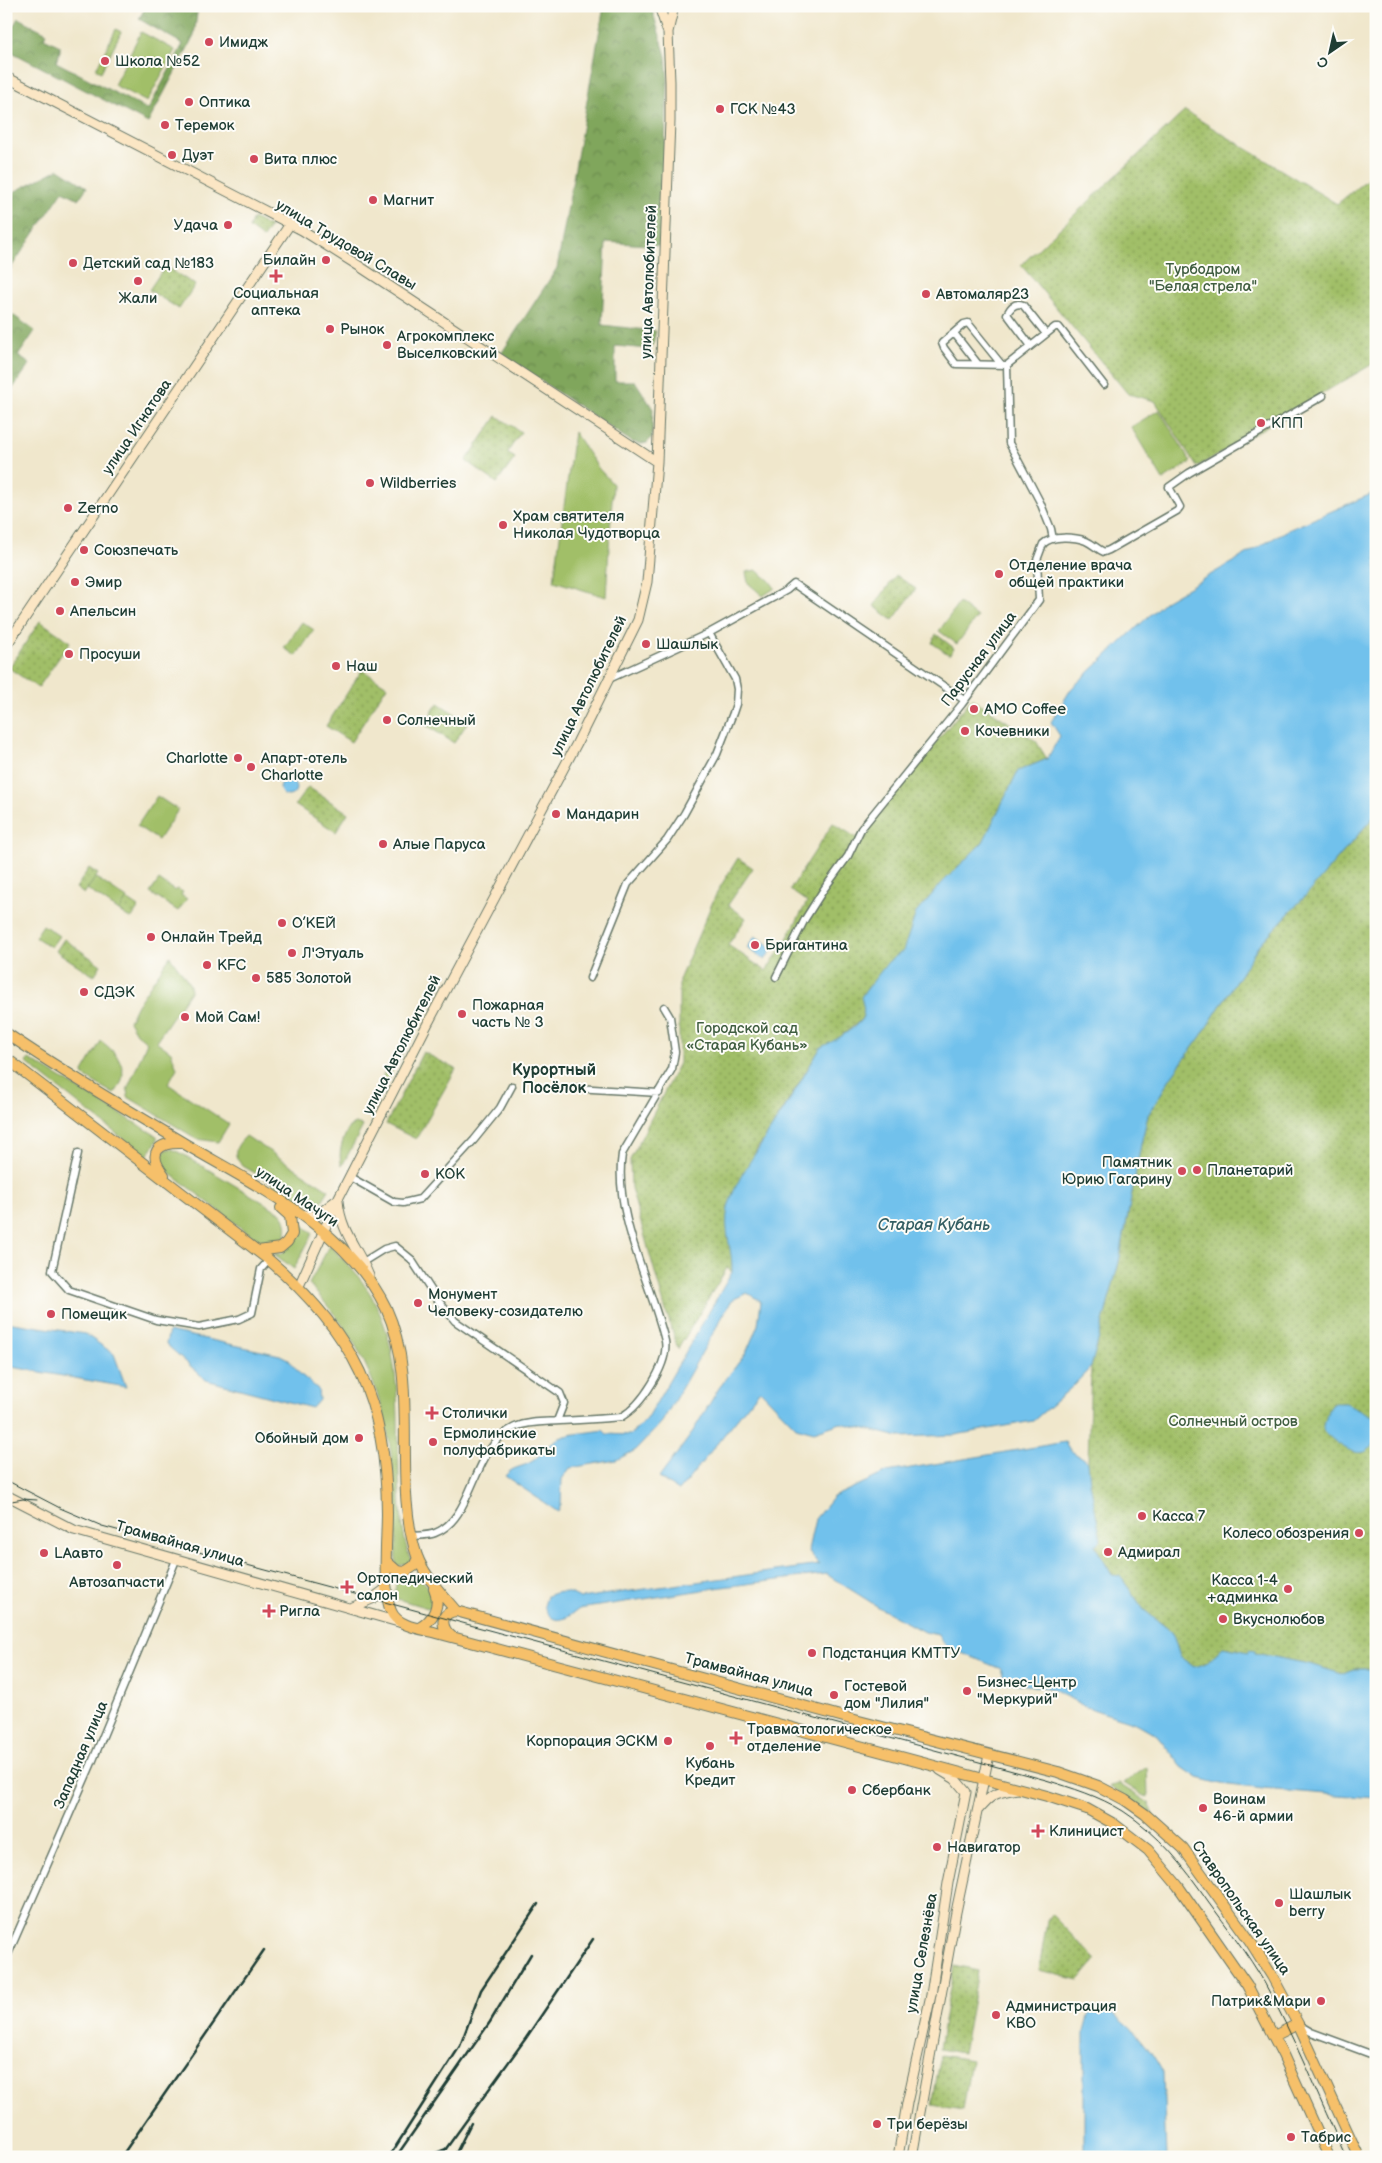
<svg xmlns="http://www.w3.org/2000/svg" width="1382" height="2163" font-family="'Balsamiq Sans',sans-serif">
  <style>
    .grass { fill: #a1bf67; stroke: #607e4e }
    .forest { fill: url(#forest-crowns); stroke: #507248 }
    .park { fill: url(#park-dots); stroke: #607e4e }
    .water { fill: #71c1ec; stroke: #487f90 }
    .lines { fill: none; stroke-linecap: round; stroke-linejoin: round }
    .street-casing { stroke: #687869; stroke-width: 9 }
    .secondary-casing { stroke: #687869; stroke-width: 11 }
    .primary-casing { stroke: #687869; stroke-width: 12 }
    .street { stroke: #fff; stroke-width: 6 }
    .secondary { stroke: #fbe6c4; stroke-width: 9 }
    .primary { stroke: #f6c06b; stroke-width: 10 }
    .tram { stroke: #1f3d34; stroke-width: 1 }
    .rail { stroke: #1f3d34; stroke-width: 2.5 }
    .poi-dot { fill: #d1495b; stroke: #fdfcf7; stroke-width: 2 }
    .labels { text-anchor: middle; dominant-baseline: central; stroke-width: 4; stroke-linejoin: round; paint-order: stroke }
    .poi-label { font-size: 15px; fill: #1f3d34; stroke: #fdfcf7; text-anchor: start }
    .street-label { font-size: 15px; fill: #1f3d34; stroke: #fdfcf7 }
    .park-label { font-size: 15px; fill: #405e41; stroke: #fdfcf7 }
    .neighbourhood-label { font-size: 16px; font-weight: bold; fill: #1f3d34; stroke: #fdfcf7 }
    .water-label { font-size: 16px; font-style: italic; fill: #345e62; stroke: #fdfcf7 }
  </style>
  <defs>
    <pattern id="forest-crowns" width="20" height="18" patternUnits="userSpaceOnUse" patternTransform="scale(1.25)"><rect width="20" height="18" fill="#80a65c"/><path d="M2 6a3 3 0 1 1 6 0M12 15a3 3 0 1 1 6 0" fill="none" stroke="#68884d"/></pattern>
    <pattern id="park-dots" width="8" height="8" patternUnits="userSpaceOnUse" patternTransform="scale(1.25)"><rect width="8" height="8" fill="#a1bf67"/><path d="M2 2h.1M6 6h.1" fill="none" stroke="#839c56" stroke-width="1.8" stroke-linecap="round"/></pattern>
  </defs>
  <rect width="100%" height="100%" fill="#fdfcf7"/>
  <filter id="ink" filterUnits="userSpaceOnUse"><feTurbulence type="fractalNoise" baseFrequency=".02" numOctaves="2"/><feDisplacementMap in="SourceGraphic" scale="10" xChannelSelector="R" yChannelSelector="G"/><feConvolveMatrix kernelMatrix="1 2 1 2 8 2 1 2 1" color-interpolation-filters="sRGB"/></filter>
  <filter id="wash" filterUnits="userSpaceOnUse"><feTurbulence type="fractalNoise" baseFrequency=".0096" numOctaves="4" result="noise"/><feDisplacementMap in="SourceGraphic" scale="20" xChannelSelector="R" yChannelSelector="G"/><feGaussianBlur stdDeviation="1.12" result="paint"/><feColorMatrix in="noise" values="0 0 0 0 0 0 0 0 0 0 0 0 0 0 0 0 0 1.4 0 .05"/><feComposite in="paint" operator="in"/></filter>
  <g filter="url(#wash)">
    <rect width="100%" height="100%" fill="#f0e7cc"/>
    <path class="grass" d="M116 29 121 32 101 72 96 69Z
      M141 32 175 50 147 102 114 85Z
      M1159 410 1191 462 1163 480 1131 427Z
      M574 432 599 469 613 484 606 597 554 581Z
      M756 570 769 580 775 588 763 596 748 583 746 572Z
      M959 603 977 617 957 644 939 631Z
      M302 622 314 630 296 656 284 648Z
      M157 796 178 810 158 840 137 826Z
      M95 877 127 899 119 911 87 889Z
      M159 880 175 891 177 889 183 892 181 895 187 899 178 911 150 893Z
      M43 925 59 936 51 947 35 937Z
      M170 956C177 968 189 978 191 990L156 1041 171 1052 177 1068 168 1084 229 1124 218 1142 197 1139 128 1097 127 1090 147 1042 136 1033 129 1021 137 1005Z
      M414 1022 416 1023V1030L386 1081 384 1080 383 1075Z
      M101 1041C120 1055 132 1073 114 1094L84 1076 83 1072Z
      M29 1059 157 1136V1141L146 1157 32 1067 26 1062Z
      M355 1124H359L363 1126 342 1166C337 1153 343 1139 349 1127Z
      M246 1136 329 1190 320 1204 310 1205 243 1166C231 1154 235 1147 246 1136Z
      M167 1149H172L184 1155 281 1213C289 1221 289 1239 277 1244 273 1245 268 1246 265 1246L166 1170 161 1164 160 1157Z
      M294 1219 313 1233 294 1269 274 1254H281C293 1244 300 1234 294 1219Z
      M330 1245C344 1261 360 1276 371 1295 403 1352 397 1418 399 1481 401 1509 401 1537 412 1563L396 1566C396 1487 396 1419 357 1348 344 1324 326 1304 309 1284Z
      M415 1576C430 1584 433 1594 431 1609L394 1598 396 1584 406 1577Z
      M1147 1767 1148 1797 1142 1795 1124 1783Z
      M1119 1784 1149 1803 1154 1815 1110 1786Z"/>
    <path class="forest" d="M146 6H198L194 36 148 123 6 49V39L18 18 47 33 44 38 60 46V51L56 62 148 110 183 44 139 19Z
      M604 6H651L666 56 668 81 660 246 606 242 602 325 656 331 653 344 649 349 615 346V381H635L653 409 652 437 647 443 642 444 632 442 501 354 557 268Z
      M59 169 87 187 79 199 63 191 6 275V196Z
      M6 310 35 331 18 356 30 364 6 398Z"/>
    <path class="park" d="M1185 111 1337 204 1376 172V362L1197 467 1155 401 1128 394 1021 265Z
      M253 218 270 227 263 238 249 228Z
      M165 266 195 285 179 309 149 290Z
      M497 416 521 432 507 453 515 458 497 483 466 461Z
      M896 575 916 589 893 620 874 606Z
      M40 621 70 642 38 688 9 668Z
      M936 634 954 648 950 654H948L932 643Z
      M362 670 387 686 351 742 326 726Z
      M972 698 1036 741 1047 759 1018 771 983 842 942 883 917 913 903 952 888 962 864 1007 862 1019 835 1041 821 1047 770 1131 756 1150 732 1262V1272L727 1268 678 1349 665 1308 631 1188 630 1160 679 1063V980L717 892 738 858 753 868 728 905 746 918 728 945 766 971 784 944 807 902 790 890 833 823 857 838Z
      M438 703 468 722 454 743 424 724Z
      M308 787 348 813 336 832 295 805Z
      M1376 814V1669H1354L1342 1674 1309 1664 1223 1647 1206 1663 1194 1667 1180 1657 1172 1632 1144 1610 1120 1576 1112 1575 1095 1546 1101 1540 1090 1483 1088 1462 1091 1367 1119 1262 1141 1144 1148 1115 1171 1077 1201 1036 1259 945 1307 894Z
      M89 868 98 874 84 894 76 888Z
      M127 899 139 907 131 919 119 911Z
      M64 939 101 965 94 976 56 951Z
      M423 1052 456 1069 416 1139 386 1124Z
      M1051 1914 1096 1960 1079 1980 1039 1970 1047 1920Z
      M954 1966 978 1971 963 2053 939 2049Z
      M941 2055 971 2060 963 2110 932 2105Z"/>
    <path class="water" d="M1376 492V814L1307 894 1259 945 1201 1036 1171 1077 1148 1115 1141 1144 1119 1262 1091 1367 1072 1387 1033 1421 955 1435 899 1437 841 1423 814 1432 796 1427 760 1390 679 1491 659 1478 690 1436 719 1388 746 1353 758 1325 761 1301 747 1293 732 1300 662 1422 636 1450 616 1460 570 1468 562 1479 561 1505 558 1512 505 1476C513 1466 521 1468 531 1462 540 1457 545 1447 554 1441 566 1433 588 1433 603 1430L607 1434 630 1435 647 1419 732 1272C733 1249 723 1232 728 1208 735 1180 755 1155 770 1131 788 1104 804 1075 821 1047 833 1042 853 1030 861 1020 866 1013 863 1004 861 997L888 962 903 951 916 913 942 883 983 842 1018 771 1047 759 1060 736 1051 722 1071 689 1165 601 1288 530Z
      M280 788a8 8 0 1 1 16 0a8 8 0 1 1-16 0Z
      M755 936 773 948 765 960 747 948Z
      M6 1322 85 1334 114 1354 126 1387 6 1366Z
      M169 1331 280 1355 288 1359 300 1374 318 1389 319 1400 312 1408 206 1380 166 1344Z
      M1333 1403H1346L1376 1418C1376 1424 1377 1432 1375 1438 1368 1469 1334 1443 1323 1430L1328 1410Z
      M1065 1442 1070 1450 1088 1462 1090 1483 1101 1540 1095 1546 1112 1575 1120 1576 1144 1610 1172 1632 1180 1657 1194 1667 1206 1663 1223 1647 1249 1652V1650L1255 1651V1653L1309 1664 1342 1674 1354 1669H1376V1798L1263 1789 1221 1784 1198 1778 1182 1767 1157 1735 1138 1724 1083 1706 1054 1689 1005 1682 1001 1669 947 1647 938 1635 924 1632 880 1608 826 1574 722 1587 579 1609C565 1620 552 1627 544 1606L547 1596C561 1590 567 1591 580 1598L819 1565 808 1550 815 1519 833 1497 887 1472Z
      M1099 2008C1127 2018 1150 2047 1163 2073L1166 2157H1084V2031L1088 2016 1093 2009Z"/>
  </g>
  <g filter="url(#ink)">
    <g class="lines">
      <defs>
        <path id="street" d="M954 333 978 364
          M1031 346 1007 314C1010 308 1015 302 1023 305L1046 334
          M1001 364 968 323 964 324 942 343 944 348 956 364 1007 365 1009 443 1040 502 1051 529 1053 539
          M1007 365 1055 327H1059L1104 385
          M609 679 709 633 787 590 794 584 964 700
          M776 977 805 919 824 889 848 856 861 829 962 704 1039 600 1037 560 1043 544C1052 535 1075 537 1086 541 1093 544 1097 549 1104 552L1109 550 1177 511 1180 507 1169 487 1189 473 1323 396
          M590 978 628 884 667 840 684 814 717 754 733 713 736 704 737 689 735 679 709 633
          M576 1088 659 1093
          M78 1153 52 1271 69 1290 156 1320 199 1327 239 1319 252 1313 261 1269 269 1260
          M350 1177 394 1202 403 1203 420 1199 474 1140 500 1108 512 1086
          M363 1262 384 1249 395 1246 411 1259 437 1299 455 1321 560 1393 564 1403 557 1421
          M412 1536C419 1535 428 1536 435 1533 475 1518 471 1447 515 1427 529 1421 545 1422 560 1421 580 1420 600 1419 621 1417 641 1406 669 1364 665 1341 651 1283 613 1214 622 1154L672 1069 675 1052 670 1017 664 1007
          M6 1959 91 1765 176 1560
          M1299 2025 1311 2032 1376 2056"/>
        <path id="secondary" d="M659 6 667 30
          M6 77 302 230 359 266 657 462
          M6 646 290 224
          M338 1201C341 1233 358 1248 369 1276
          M300 1214 316 1216 334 1202
          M299 1286 338 1199 428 1023 577 743 638 620 647 582 657 462 670 121V82L668 32 674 6
          M6 1495 74 1530 402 1623
          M353 1607 372 1599 387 1588
          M978 1810C992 1793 996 1793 1017 1789
          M898 2157 907 2103 931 1995 948 1883 966 1792 955 1779 940 1770
          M912 2157 956 1912 989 1755"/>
        <path id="primary" d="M6 1033C64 1073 125 1108 185 1144 258 1187 347 1228 386 1308 421 1384 391 1480 417 1556 425 1577 442 1594 456 1611
          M6 1058 269 1260C354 1333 387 1401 387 1513 387 1538 382 1591 391 1611 397 1627 423 1629 437 1633L1047 1796 1087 1809 1114 1824 1148 1850 1178 1886 1247 1985 1283 2055 1329 2157
          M164 1175C147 1153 157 1142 182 1143
          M258 1251 280 1248 287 1242 292 1234 290 1216 281 1208
          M387 1562 397 1571 405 1572 414 1566 418 1558
          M419 1628C434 1620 441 1604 434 1588
          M451 1636C441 1627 439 1613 456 1611L851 1719 1058 1772 1098 1786 1125 1800 1145 1814 1183 1848 1250 1941 1272 1976 1298 2024 1359 2157
          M1274 2036 1298 2024"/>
      </defs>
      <use href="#street" class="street-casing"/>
      <use href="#secondary" class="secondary-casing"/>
      <use href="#primary" class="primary-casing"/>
      <use href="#street" class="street"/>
      <use href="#secondary" class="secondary"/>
      <use href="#primary" class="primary"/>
      <path class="tram" d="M6 1480 60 1508 102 1526 1046 1780C1072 1788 1099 1796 1123 1811 1159 1834 1184 1866 1208 1901 1227 1927 1248 1954 1264 1982 1295 2038 1319 2099 1346 2157
        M6 1502 23 1499 37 1500"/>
      <path class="rail" d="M398 2154 490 2022 531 1954
        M121 2157 264 1950
        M389 2157 460 2046 481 1990 538 1904
        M426 2157 446 2149
        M440 2157 526 2038 593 1939
        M454 2157 471 2123"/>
    </g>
  </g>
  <g class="poi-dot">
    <circle cx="209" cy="42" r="5"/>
    <circle cx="105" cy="61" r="5"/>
    <circle cx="189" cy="102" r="5"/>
    <circle cx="720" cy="109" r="5"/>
    <circle cx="165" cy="125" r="5"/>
    <circle cx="172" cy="155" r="5"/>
    <circle cx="254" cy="159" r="5"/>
    <circle cx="373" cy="200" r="5"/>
    <circle cx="228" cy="225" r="5"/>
    <circle cx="326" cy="260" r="5"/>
    <circle cx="73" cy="263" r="5"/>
    <path d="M273.5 268.5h5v5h5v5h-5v5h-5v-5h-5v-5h5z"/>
    <circle cx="138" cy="281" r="5"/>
    <circle cx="926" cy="294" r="5"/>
    <circle cx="330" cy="329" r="5"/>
    <circle cx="387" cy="345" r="5"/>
    <circle cx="1261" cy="423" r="5"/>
    <circle cx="370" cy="483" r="5"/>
    <circle cx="68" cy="508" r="5"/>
    <circle cx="503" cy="525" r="5"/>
    <circle cx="84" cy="550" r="5"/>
    <circle cx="999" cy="574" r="5"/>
    <circle cx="75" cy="582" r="5"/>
    <circle cx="60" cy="611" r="5"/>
    <circle cx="646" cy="644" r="5"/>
    <circle cx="69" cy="654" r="5"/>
    <circle cx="336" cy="666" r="5"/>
    <circle cx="974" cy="709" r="5"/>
    <circle cx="387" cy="720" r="5"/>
    <circle cx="965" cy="731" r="5"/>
    <circle cx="238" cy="758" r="5"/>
    <circle cx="251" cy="767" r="5"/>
    <circle cx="556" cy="814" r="5"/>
    <circle cx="383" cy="844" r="5"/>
    <circle cx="282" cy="923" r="5"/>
    <circle cx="151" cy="937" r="5"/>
    <circle cx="755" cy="945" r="5"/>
    <circle cx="292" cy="953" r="5"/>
    <circle cx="207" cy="965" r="5"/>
    <circle cx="256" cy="978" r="5"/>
    <circle cx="84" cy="992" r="5"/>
    <circle cx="462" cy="1014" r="5"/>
    <circle cx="185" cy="1017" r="5"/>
    <circle cx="1197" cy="1170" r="5"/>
    <circle cx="1182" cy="1171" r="5"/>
    <circle cx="425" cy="1174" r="5"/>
    <circle cx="418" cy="1303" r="5"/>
    <circle cx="51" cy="1314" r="5"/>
    <path d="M429.5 1405.5h5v5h5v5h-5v5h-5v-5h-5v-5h5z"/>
    <circle cx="359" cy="1438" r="5"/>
    <circle cx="433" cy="1442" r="5"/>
    <circle cx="1142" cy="1516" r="5"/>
    <circle cx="1359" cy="1533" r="5"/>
    <circle cx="1108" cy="1552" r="5"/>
    <circle cx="44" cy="1553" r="5"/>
    <circle cx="117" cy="1565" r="5"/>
    <path d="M344.5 1579.5h5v5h5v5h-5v5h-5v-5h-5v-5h5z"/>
    <circle cx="1288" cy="1589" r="5"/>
    <path d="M266.5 1603.5h5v5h5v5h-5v5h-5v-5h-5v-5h5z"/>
    <circle cx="1223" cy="1619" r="5"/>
    <circle cx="812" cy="1653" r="5"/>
    <circle cx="967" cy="1691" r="5"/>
    <circle cx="834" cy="1695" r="5"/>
    <path d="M733.5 1730.5h5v5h5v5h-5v5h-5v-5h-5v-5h5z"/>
    <circle cx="668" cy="1741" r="5"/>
    <circle cx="710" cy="1746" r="5"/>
    <circle cx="852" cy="1790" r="5"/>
    <circle cx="1203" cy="1808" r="5"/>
    <path d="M1035.5 1823.5h5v5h5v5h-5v5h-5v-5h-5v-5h5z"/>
    <circle cx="937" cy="1847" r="5"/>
    <circle cx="1279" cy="1903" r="5"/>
    <circle cx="1321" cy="2001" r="5"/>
    <circle cx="996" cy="2015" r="5"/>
    <circle cx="877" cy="2124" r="5"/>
    <circle cx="1291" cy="2137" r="5"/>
  </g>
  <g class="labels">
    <g class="poi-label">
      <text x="219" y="42">Имидж</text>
      <text x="115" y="61">Школа №52</text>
      <text x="199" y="102">Оптика</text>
      <text x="730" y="109">ГСК №43</text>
      <text x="175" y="125">Теремок</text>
      <text x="182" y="155">Дуэт</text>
      <text x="264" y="159">Вита плюс</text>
      <text x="383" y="200">Магнит</text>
      <text x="218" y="225" text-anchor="end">Удача</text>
      <text x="316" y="260" text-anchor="end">Билайн</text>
      <text x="83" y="263">Детский сад №183</text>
      <text x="276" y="293" text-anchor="middle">Социальная<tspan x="276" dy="17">аптека</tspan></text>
      <text x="936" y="294">Автомаляр23</text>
      <text x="138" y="298" text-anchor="middle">Жали</text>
      <text x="340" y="329">Рынок</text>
      <text x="397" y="336">Агрокомплекс<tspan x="397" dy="17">Выселковский</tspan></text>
      <text x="1271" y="423">КПП</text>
      <text x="380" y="483">Wildberries</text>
      <text x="78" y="508">Zerno</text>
      <text x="513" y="516">Храм святителя<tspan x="513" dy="17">Николая Чудотворца</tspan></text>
      <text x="94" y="550">Союзпечать</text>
      <text x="1009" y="565">Отделение врача<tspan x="1009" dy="17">общей практики</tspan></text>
      <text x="85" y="582">Эмир</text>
      <text x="70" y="611">Апельсин</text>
      <text x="656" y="644">Шашлык</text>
      <text x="79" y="654">Просуши</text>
      <text x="346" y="666">Наш</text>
      <text x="984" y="709">AMO Coffee</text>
      <text x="397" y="720">Солнечный</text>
      <text x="975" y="731">Кочевники</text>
      <text x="228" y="758" text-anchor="end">Charlotte</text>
      <text x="261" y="758">Апарт-отель<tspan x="261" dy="17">Charlotte</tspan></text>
      <text x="566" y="814">Мандарин</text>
      <text x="393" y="844">Алые Паруса</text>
      <text x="292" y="923">О’КЕЙ</text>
      <text x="161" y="937">Онлайн Трейд</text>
      <text x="765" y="945">Бригантина</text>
      <text x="302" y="953">Л'Этуаль</text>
      <text x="217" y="965">KFC</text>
      <text x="266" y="978">585 Золотой</text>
      <text x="94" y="992">СДЭК</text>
      <text x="472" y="1005">Пожарная<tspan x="472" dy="17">часть № 3</tspan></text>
      <text x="195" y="1017">Мой Сам!</text>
      <text x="1172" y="1162" text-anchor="end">Памятник<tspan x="1172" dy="17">Юрию Гагарину</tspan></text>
      <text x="1207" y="1170">Планетарий</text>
      <text x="435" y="1174">КОК</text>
      <text x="428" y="1294">Монумент<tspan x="428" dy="17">Человеку-созидателю</tspan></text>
      <text x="61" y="1314">Помещик</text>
      <text x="442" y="1413">Столички</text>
      <text x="443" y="1433">Ермолинские<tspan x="443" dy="17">полуфабрикаты</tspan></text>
      <text x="349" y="1438" text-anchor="end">Обойный дом</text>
      <text x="1152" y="1516">Касса 7</text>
      <text x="1349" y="1533" text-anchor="end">Колесо обозрения</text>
      <text x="1118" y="1552">Адмирал</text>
      <text x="54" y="1553">LAавто</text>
      <text x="357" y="1578">Ортопедический<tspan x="357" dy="17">салон</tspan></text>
      <text x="1278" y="1580" text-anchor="end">Касса 1-4<tspan x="1278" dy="17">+админка</tspan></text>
      <text x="117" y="1582" text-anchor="middle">Автозапчасти</text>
      <text x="279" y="1611">Ригла</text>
      <text x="1233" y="1619">Вкуснолюбов</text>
      <text x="822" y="1653">Подстанция КМТТУ</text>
      <text x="977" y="1682">Бизнес-Центр<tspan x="977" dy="17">"Меркурий"</tspan></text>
      <text x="844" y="1686">Гостевой<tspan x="844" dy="17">дом "Лилия"</tspan></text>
      <text x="747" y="1729">Травматологическое<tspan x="747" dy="17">отделение</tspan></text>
      <text x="658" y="1741" text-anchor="end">Корпорация ЭСКМ</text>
      <text x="710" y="1763" text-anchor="middle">Кубань<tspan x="710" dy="17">Кредит</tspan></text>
      <text x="862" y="1790">Сбербанк</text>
      <text x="1213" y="1799">Воинам<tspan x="1213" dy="17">46-й армии</tspan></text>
      <text x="1049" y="1831">Клиницист</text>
      <text x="947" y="1847">Навигатор</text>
      <text x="1289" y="1894">Шашлык<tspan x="1289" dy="17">berry</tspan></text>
      <text x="1311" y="2001" text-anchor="end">Патрик&amp;Мари</text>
      <text x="1006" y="2006">Администрация<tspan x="1006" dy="17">КВО</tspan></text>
      <text x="887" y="2124">Три берёзы</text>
      <text x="1301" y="2137">Табрис</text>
    </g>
    <g class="street-label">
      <text transform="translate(346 245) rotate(31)">улица Трудовой Славы</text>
      <text transform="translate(649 282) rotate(-88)">улица Автолюбителей</text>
      <text transform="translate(137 427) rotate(-56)">улица Игнатова</text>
      <text transform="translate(979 659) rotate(-53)">Парусная улица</text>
      <text transform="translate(589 686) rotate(-64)">улица Автолюбителей</text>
      <text transform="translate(402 1045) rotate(-63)">улица Автолюбителей</text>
      <text transform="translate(297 1197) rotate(34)">улица Мачуги</text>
      <text transform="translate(180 1544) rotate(16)">Трамвайная улица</text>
      <text transform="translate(749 1675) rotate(15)">Трамвайная улица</text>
      <text transform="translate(81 1755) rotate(-67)">Западная улица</text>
      <text transform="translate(1241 1908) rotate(55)">Ставропольская улица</text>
      <text transform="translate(922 1953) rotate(-80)">улица Селезнёва</text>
    </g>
    <g class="park-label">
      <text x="1203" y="269">Турбодром<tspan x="1203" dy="17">"Белая стрела"</tspan></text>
      <text x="747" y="1028">Городской сад<tspan x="747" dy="17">«Старая Кубань»</tspan></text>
      <text x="1233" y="1421">Солнечный остров</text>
    </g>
    <g class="neighbourhood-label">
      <text x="554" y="1070">Курортный<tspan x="554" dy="18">Посёлок</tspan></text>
    </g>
    <g class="water-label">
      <text x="934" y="1225">Старая Кубань</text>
    </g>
  </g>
  <rect width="1382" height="2163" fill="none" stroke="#fdfcf7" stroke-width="25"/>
  <g transform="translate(1330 52) rotate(214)" stroke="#fdfcf7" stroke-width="4" paint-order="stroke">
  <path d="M0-4L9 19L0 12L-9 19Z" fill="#1f3d34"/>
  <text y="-8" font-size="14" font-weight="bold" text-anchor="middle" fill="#1f3d34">С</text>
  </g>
</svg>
